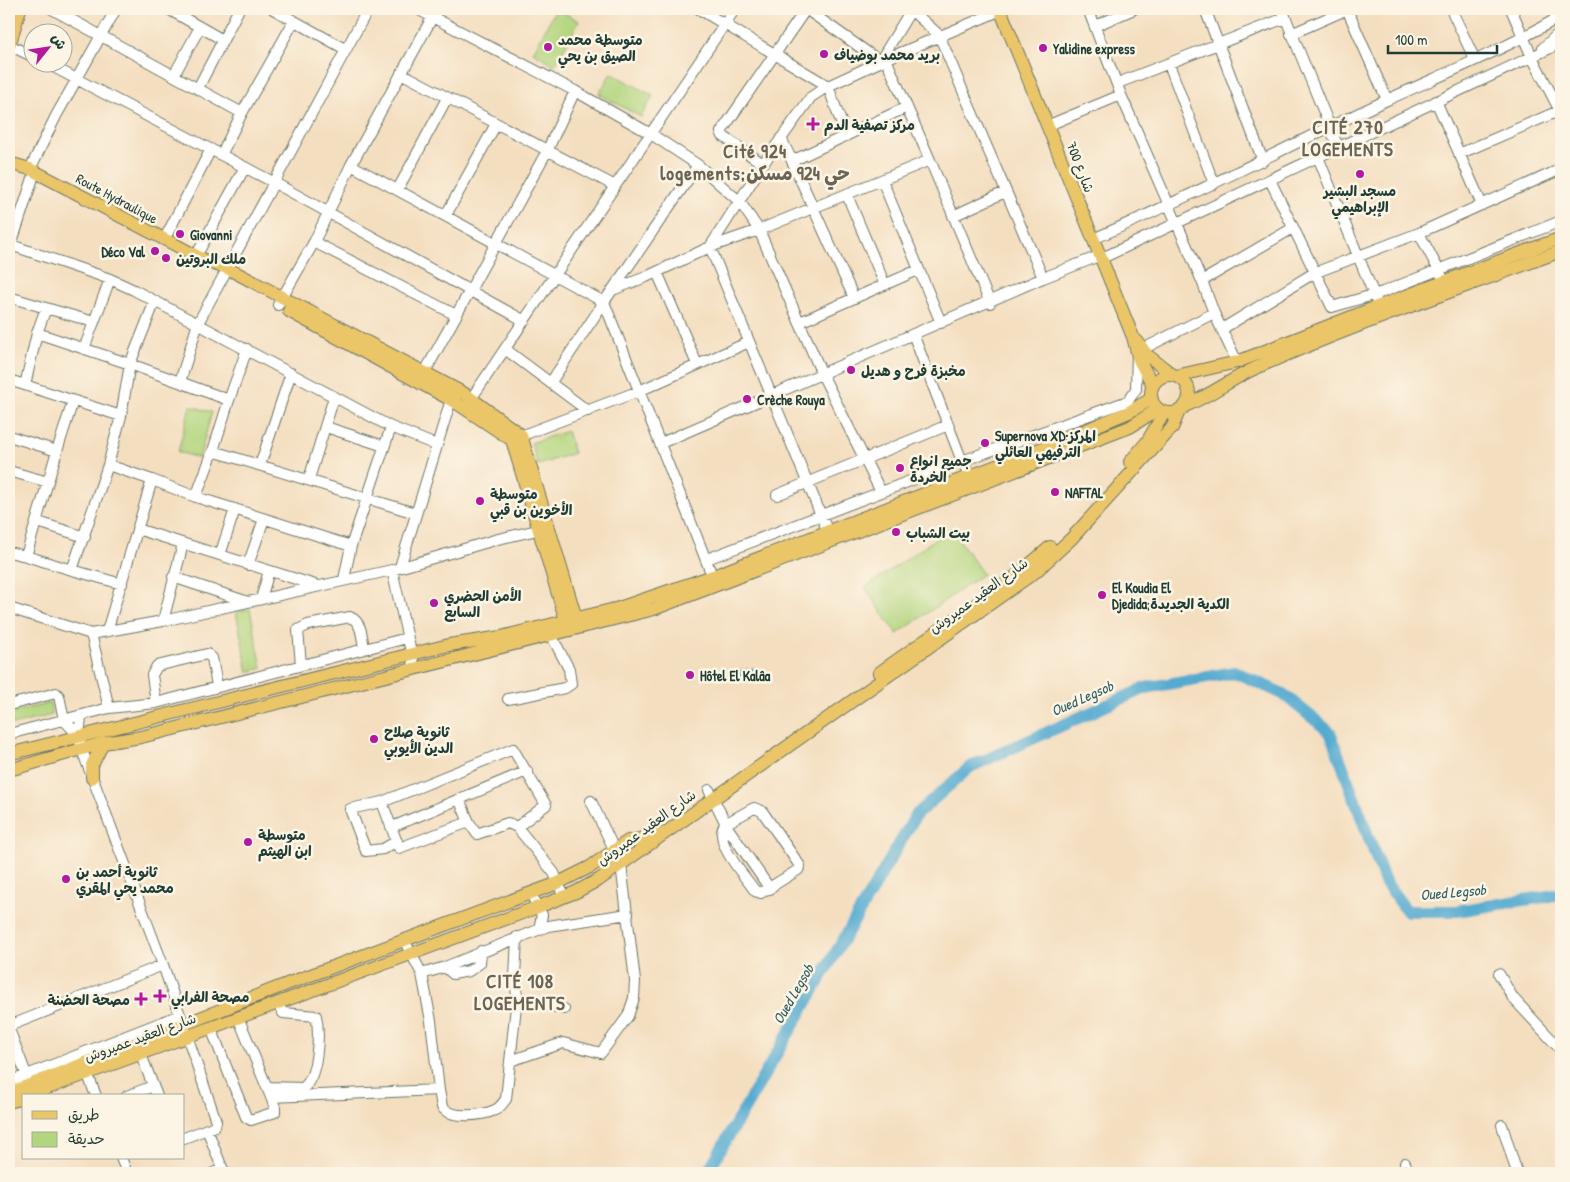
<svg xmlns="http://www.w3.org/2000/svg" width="1570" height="1182" font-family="'Patrick Hand','Playpen Sans Arabic',sans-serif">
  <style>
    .green { fill: #b3d57e; stroke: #698959 }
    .water { fill: #54aad0; stroke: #3a7482 }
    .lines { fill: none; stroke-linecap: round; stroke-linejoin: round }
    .river { stroke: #54aad0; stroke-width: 12 }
    .minor-casing { stroke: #6a7565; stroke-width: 12 }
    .major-casing { stroke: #6a7565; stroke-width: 14 }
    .minor { stroke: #fff; stroke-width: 10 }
    .major { stroke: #ebc669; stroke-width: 12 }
    .poi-dot { fill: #b5179e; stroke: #fcf5e5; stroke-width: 2 }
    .labels { text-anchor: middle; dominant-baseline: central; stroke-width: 5; stroke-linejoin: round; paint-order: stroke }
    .poi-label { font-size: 14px; font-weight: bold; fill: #1f3d34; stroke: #fcf5e5; text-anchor: start }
    .street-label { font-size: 14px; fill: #1f3d34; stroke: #fcf5e5 }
    .water-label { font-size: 15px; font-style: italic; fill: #2f5e63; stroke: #fcf5e5 }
    .district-label { font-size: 19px; font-weight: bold; letter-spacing: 1px; fill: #6b6455; stroke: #fcf5e5 }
  </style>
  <rect width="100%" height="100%" fill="#fcf5e5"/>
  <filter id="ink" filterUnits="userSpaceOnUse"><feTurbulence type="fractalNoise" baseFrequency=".02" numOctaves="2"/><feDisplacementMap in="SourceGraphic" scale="10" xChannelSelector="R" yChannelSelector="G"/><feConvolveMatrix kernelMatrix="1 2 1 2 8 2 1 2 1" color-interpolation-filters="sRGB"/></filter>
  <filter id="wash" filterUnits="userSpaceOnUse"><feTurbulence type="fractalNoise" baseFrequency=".0096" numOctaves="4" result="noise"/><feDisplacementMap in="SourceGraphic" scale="20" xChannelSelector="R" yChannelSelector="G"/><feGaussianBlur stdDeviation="1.12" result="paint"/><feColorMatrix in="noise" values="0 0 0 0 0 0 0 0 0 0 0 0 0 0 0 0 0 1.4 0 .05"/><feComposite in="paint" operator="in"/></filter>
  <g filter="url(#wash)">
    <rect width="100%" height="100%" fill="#f4dec0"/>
    <path class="green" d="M556 9 579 21 555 65 533 52Z
      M611 73 653 96 641 117 599 94Z
      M190 406 212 412 199 458 178 452Z
      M567 431 574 453 538 465 531 443Z
      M951 528 983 574 897 634 865 588Z
      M250 609 262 668 248 672 236 612Z
      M50 703 52 715 13 725 9 713Z"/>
    <path class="water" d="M755 668 758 673 756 678H741L738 675V671Z"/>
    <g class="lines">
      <path class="river" d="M707 1173 916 815 970 767 1145 688 1235 672 1283 694 1330 732 1385 882 1407 911H1457L1561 894"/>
    </g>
  </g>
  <g filter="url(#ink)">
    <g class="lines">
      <defs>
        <path id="minor" d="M52 9 242 113 294 21
          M168 9 223 40 239 9
          M273 9 345 49
          M417 9 575 91 651 134 698 165 740 202 759 230 822 374 881 492
          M699 9 828 86 846 136
          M910 9 939 35 1043 278
          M1088 9 1121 95 1202 281 1214 313 1237 362
          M1205 9 1263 161
          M1282 9 1338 147
          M1347 9 1387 100
          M1451 9 1475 60
          M1511 9 1532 57 1561 113
          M1095 26 1134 9
          M1291 34 1348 9
          M9 45 32 56
          M1543 48 1561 31
          M886 59 1004 9
          M880 61 911 10
          M44 62 273 182 523 320
          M1169 64 1214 184
          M401 73 615 186
          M174 75 200 27
          M1118 83 1285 18
          M198 88 223 40
          M1436 101 1482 205
          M1049 125 1121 95
          M781 138 792 161 907 107
          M1459 154 1561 110
          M221 155 242 113
          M1318 157 1376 300
          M930 160 990 303
          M792 161 854 298
          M763 164 723 136 721 132 806 9 881 62
          M351 165 604 302 698 165
          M30 169 56 116 116 9
          M882 180 941 323
          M1270 180 1332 307 1383 292 1561 221
          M398 189 447 98
          M847 195 885 285
          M446 215 496 124
          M953 216 1005 192
          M1419 233 1445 282
          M1093 239C1193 196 1289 145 1387 100 1446 73 1506 49 1561 16
          M164 240 211 149
          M314 242 456 315
          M11 245 110 279 134 290 391 427 436 445
          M9 251 35 172
          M196 256 245 167
          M1100 259 1561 43
          M657 272 697 364
          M1202 281 1293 228
          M615 289 646 277 710 247 759 230 930 160 886 59 828 86 811 97 763 164 710 247 830 537
          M9 297 46 308 37 333 25 385
          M604 302 715 583
          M278 305 314 242 351 165 437 9
          M46 308 94 322 84 349
          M94 322 110 279
          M800 322 918 270
          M1222 329 1314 273 1419 233 1561 169
          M37 333 130 364 229 400 213 451 415 513
          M913 334 962 461 970 476
          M505 349 588 411
          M421 379 547 151 575 91
          M9 380 121 416 108 465 72 570 122 584
          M180 382 198 323 368 9
          M551 382 604 302
          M471 399 735 9
          M229 400 247 349
          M121 416 130 364 155 301
          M326 427 384 446
          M9 436 57 451 26 556 72 570
          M515 438 639 391 749 342
          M661 443 1043 278 1099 256
          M57 451 73 401
          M108 465 152 480
          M260 465 291 373
          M9 471 48 482
          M309 479 334 397
          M777 495 948 425
          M196 497 213 451
          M38 522 85 537
          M137 529 315 585
          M9 552 26 556
          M220 555 235 509
          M707 559 962 461 1128 401 1136 389 1137 352 1214 313
          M248 565 264 519
          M400 567 453 393
          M392 570 415 669
          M173 577 248 602
          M344 579 351 546
          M261 599 269 571
          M9 608 91 634 163 621 392 570 498 539 546 528
          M163 621 183 544
          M107 631 152 480 196 497 351 546 391 427
          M91 634 109 708
          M301 665 298 630 308 625 350 617C362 622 362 637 364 649
          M508 699 565 688 571 684 569 669 548 629
          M156 703 152 675 157 666 207 654 212 658 217 686
          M9 705 56 693 59 696 64 720 79 736
          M81 717 79 736 82 750 163 965 216 1121 215 1126 184 1138
          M9 734 109 708 156 703 407 638
          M709 790 728 828 770 889
          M382 802 399 848 469 822
          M754 808 762 811 800 866 798 870 761 893 755 891C745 876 712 842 725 824Z
          M392 827 527 771
          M517 827 554 873 564 897
          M397 841 383 849 366 851 350 809 382 802 513 749 546 805 517 827 508 823 477 834 469 822 459 799
          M531 894 542 915 539 929
          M445 967 453 974 469 971 480 963 481 951
          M422 974 445 967 548 926 628 914
          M1499 974 1513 998 1561 1050
          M517 997 564 1009
          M9 1026 163 965
          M211 1028 246 1117 251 1120 275 1112V1107L238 1017
          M9 1029 29 1082
          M140 1052 157 1096
          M510 1061 563 1043 601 1053 628 1016 634 998 635 981 621 864 591 801
          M85 1067 96 1096
          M9 1082 180 1015
          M268 1087 303 1088C318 1077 320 1033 316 1016L283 1013 277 1003
          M439 1090 442 1107C450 1119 482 1116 495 1110 500 1108 503 1103 506 1099L517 997 515 977 517 937
          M127 1096 153 1086
          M271 1097 439 1090 431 1021 422 974 405 942
          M1502 1125 1517 1173
          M207 1129 224 1173
          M121 1158 127 1173
          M1405 1163 1408 1173
          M213 1173 223 1169"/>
        <path id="major" d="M1000 9 1133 337 1139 360 1153 385
          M9 46 20 9
          M9 163 30 169 210 263 227 268 465 394 521 435 576 618
          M289 311 455 402 512 440 566 621
          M1137 341 1147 355 1173 375
          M1151 394a19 19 0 1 1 38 0a19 19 0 1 1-38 0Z
          M1176 376 1237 362 1379 306 1561 238
          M1185 406C1212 395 1232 378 1258 367 1357 323 1460 289 1561 251
          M1130 462 1147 442 1164 413
          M879 673 1015 577 1050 547
          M9 754 367 665 449 645 501 637 619 608 713 576 1045 447 1129 412 1151 399
          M9 770 103 743 141 737 654 609 1130 427 1158 409
          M92 778V765L103 743
          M9 1093 292 982 558 883 590 867 628 841 641 839 653 830
          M26 1096 538 907 576 892 600 879 1035 572 1071 539 1172 428 1179 411
          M9 1102 24 1097"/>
      </defs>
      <use href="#minor" class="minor-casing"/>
      <use href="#major" class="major-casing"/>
      <use href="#minor" class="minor"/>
      <use href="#major" class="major"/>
    </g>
  </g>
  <g class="poi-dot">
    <circle cx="548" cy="47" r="5"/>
    <circle cx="1043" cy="48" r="5"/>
    <circle cx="824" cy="54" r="5"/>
    <path d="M810.5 116.5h5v5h5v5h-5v5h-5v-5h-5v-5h5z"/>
    <circle cx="1360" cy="174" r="5"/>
    <circle cx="180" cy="234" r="5"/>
    <circle cx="155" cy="251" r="5"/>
    <circle cx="166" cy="258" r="5"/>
    <circle cx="851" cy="370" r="5"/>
    <circle cx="747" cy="399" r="5"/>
    <circle cx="985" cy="443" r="5"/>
    <circle cx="900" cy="468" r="5"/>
    <circle cx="1055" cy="492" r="5"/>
    <circle cx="480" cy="501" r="5"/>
    <circle cx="896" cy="532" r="5"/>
    <circle cx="1102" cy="595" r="5"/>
    <circle cx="434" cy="603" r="5"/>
    <circle cx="690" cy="675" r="5"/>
    <circle cx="374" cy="739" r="5"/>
    <circle cx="248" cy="842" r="5"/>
    <circle cx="66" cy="879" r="5"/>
    <path d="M157.5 988.5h5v5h5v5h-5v5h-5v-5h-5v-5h5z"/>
    <path d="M138.5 991.5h5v5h5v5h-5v5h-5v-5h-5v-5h5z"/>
  </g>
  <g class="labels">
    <g class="poi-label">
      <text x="558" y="39">متوسطة محمد<tspan x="558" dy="16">الصيق بن يحي</tspan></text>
      <text x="1053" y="48">Yalidine express</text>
      <text x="834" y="54">بريد محمد بوضياف</text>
      <text x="824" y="124">مركز تصفية الدم</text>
      <text x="1360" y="190" text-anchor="middle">مسجد البشير<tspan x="1360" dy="16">الإبراهيمي</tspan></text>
      <text x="190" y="234">Giovanni</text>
      <text x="145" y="251" text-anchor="end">Déco Val</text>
      <text x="176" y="258">ملك البروتين</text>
      <text x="861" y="370">مخبزة فرح و هديل</text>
      <text x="757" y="399">Crèche Rouya</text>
      <text x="995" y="435">Supernova XD;المركز<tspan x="995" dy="16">الترفيهي العائلي</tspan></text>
      <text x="910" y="460">جميع انواع<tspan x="910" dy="16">الخردة</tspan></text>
      <text x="1065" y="492">NAFTAL</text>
      <text x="490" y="493">متوسطة<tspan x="490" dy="16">الأخوين بن قبي</tspan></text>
      <text x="906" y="532">بيت الشباب</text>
      <text x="1112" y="587">El Koudia El<tspan x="1112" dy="16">Djedida;الكدية الجديدة</tspan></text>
      <text x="444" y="595">الأمن الحضري<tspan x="444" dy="16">السابع</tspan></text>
      <text x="700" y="675">Hôtel El Kalâa</text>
      <text x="384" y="731">ثانوية صلاح<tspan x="384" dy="16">الدين الأيوبي</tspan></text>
      <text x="258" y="834">متوسطة<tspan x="258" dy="16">ابن الهيثم</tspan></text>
      <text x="76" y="871">ثانوية أحمد بن<tspan x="76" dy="16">محمد يحي المقري</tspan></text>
      <text x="171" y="996">مصحة الفرابي</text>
      <text x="130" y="999" text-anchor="end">مصحة الحضنة</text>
    </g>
    <g class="street-label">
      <text transform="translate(1081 167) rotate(69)">شارع 700</text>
      <text transform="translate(117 198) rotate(28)">Route Hydraulique</text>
      <text transform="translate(978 595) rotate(-36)">شارع العقيد عميروش</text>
      <text transform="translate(646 827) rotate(-36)">شارع العقيد عميروش</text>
      <text transform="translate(140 1037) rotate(-20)">شارع العقيد عميروش</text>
    </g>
    <g class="water-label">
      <text transform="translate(1082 698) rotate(-24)">Oued Legsob</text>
      <text transform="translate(1453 892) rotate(-5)">Oued Legsob</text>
      <text transform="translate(793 994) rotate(-60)">Oued Legsob</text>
    </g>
    <g class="district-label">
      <text x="1348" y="127">CITÉ 270<tspan x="1348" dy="22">LOGEMENTS</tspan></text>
      <text x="755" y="151">Cité 924<tspan x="755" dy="22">logements;حي 924 مسكن</tspan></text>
      <text x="520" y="981">CITÉ 108<tspan x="520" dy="22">LOGEMENTS</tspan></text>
    </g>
  </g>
  <rect width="1570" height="1182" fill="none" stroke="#fcf5e5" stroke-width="30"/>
  <rect x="22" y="1094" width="162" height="65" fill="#fcf5e5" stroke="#a4ab9e"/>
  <rect x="32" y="1111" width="25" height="8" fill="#ebc669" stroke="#a4ab9e"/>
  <text x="68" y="1120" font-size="15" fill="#1f3d34">طريق</text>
  <rect x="32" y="1132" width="25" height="15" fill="#b3d57e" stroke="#a4ab9e"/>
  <text x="68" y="1144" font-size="15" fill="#1f3d34">حديقة</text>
  <g transform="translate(48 48) rotate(60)"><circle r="24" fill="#fcf5e5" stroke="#a4ab9e"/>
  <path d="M0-4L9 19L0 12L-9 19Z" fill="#b5179e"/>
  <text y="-8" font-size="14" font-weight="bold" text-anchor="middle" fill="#1f3d34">ش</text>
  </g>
  <path d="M1388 45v8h109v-8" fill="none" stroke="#1f3d34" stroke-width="2.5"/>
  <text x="1395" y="45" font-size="15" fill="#1f3d34" stroke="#fcf5e5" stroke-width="4" paint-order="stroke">100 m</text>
</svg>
